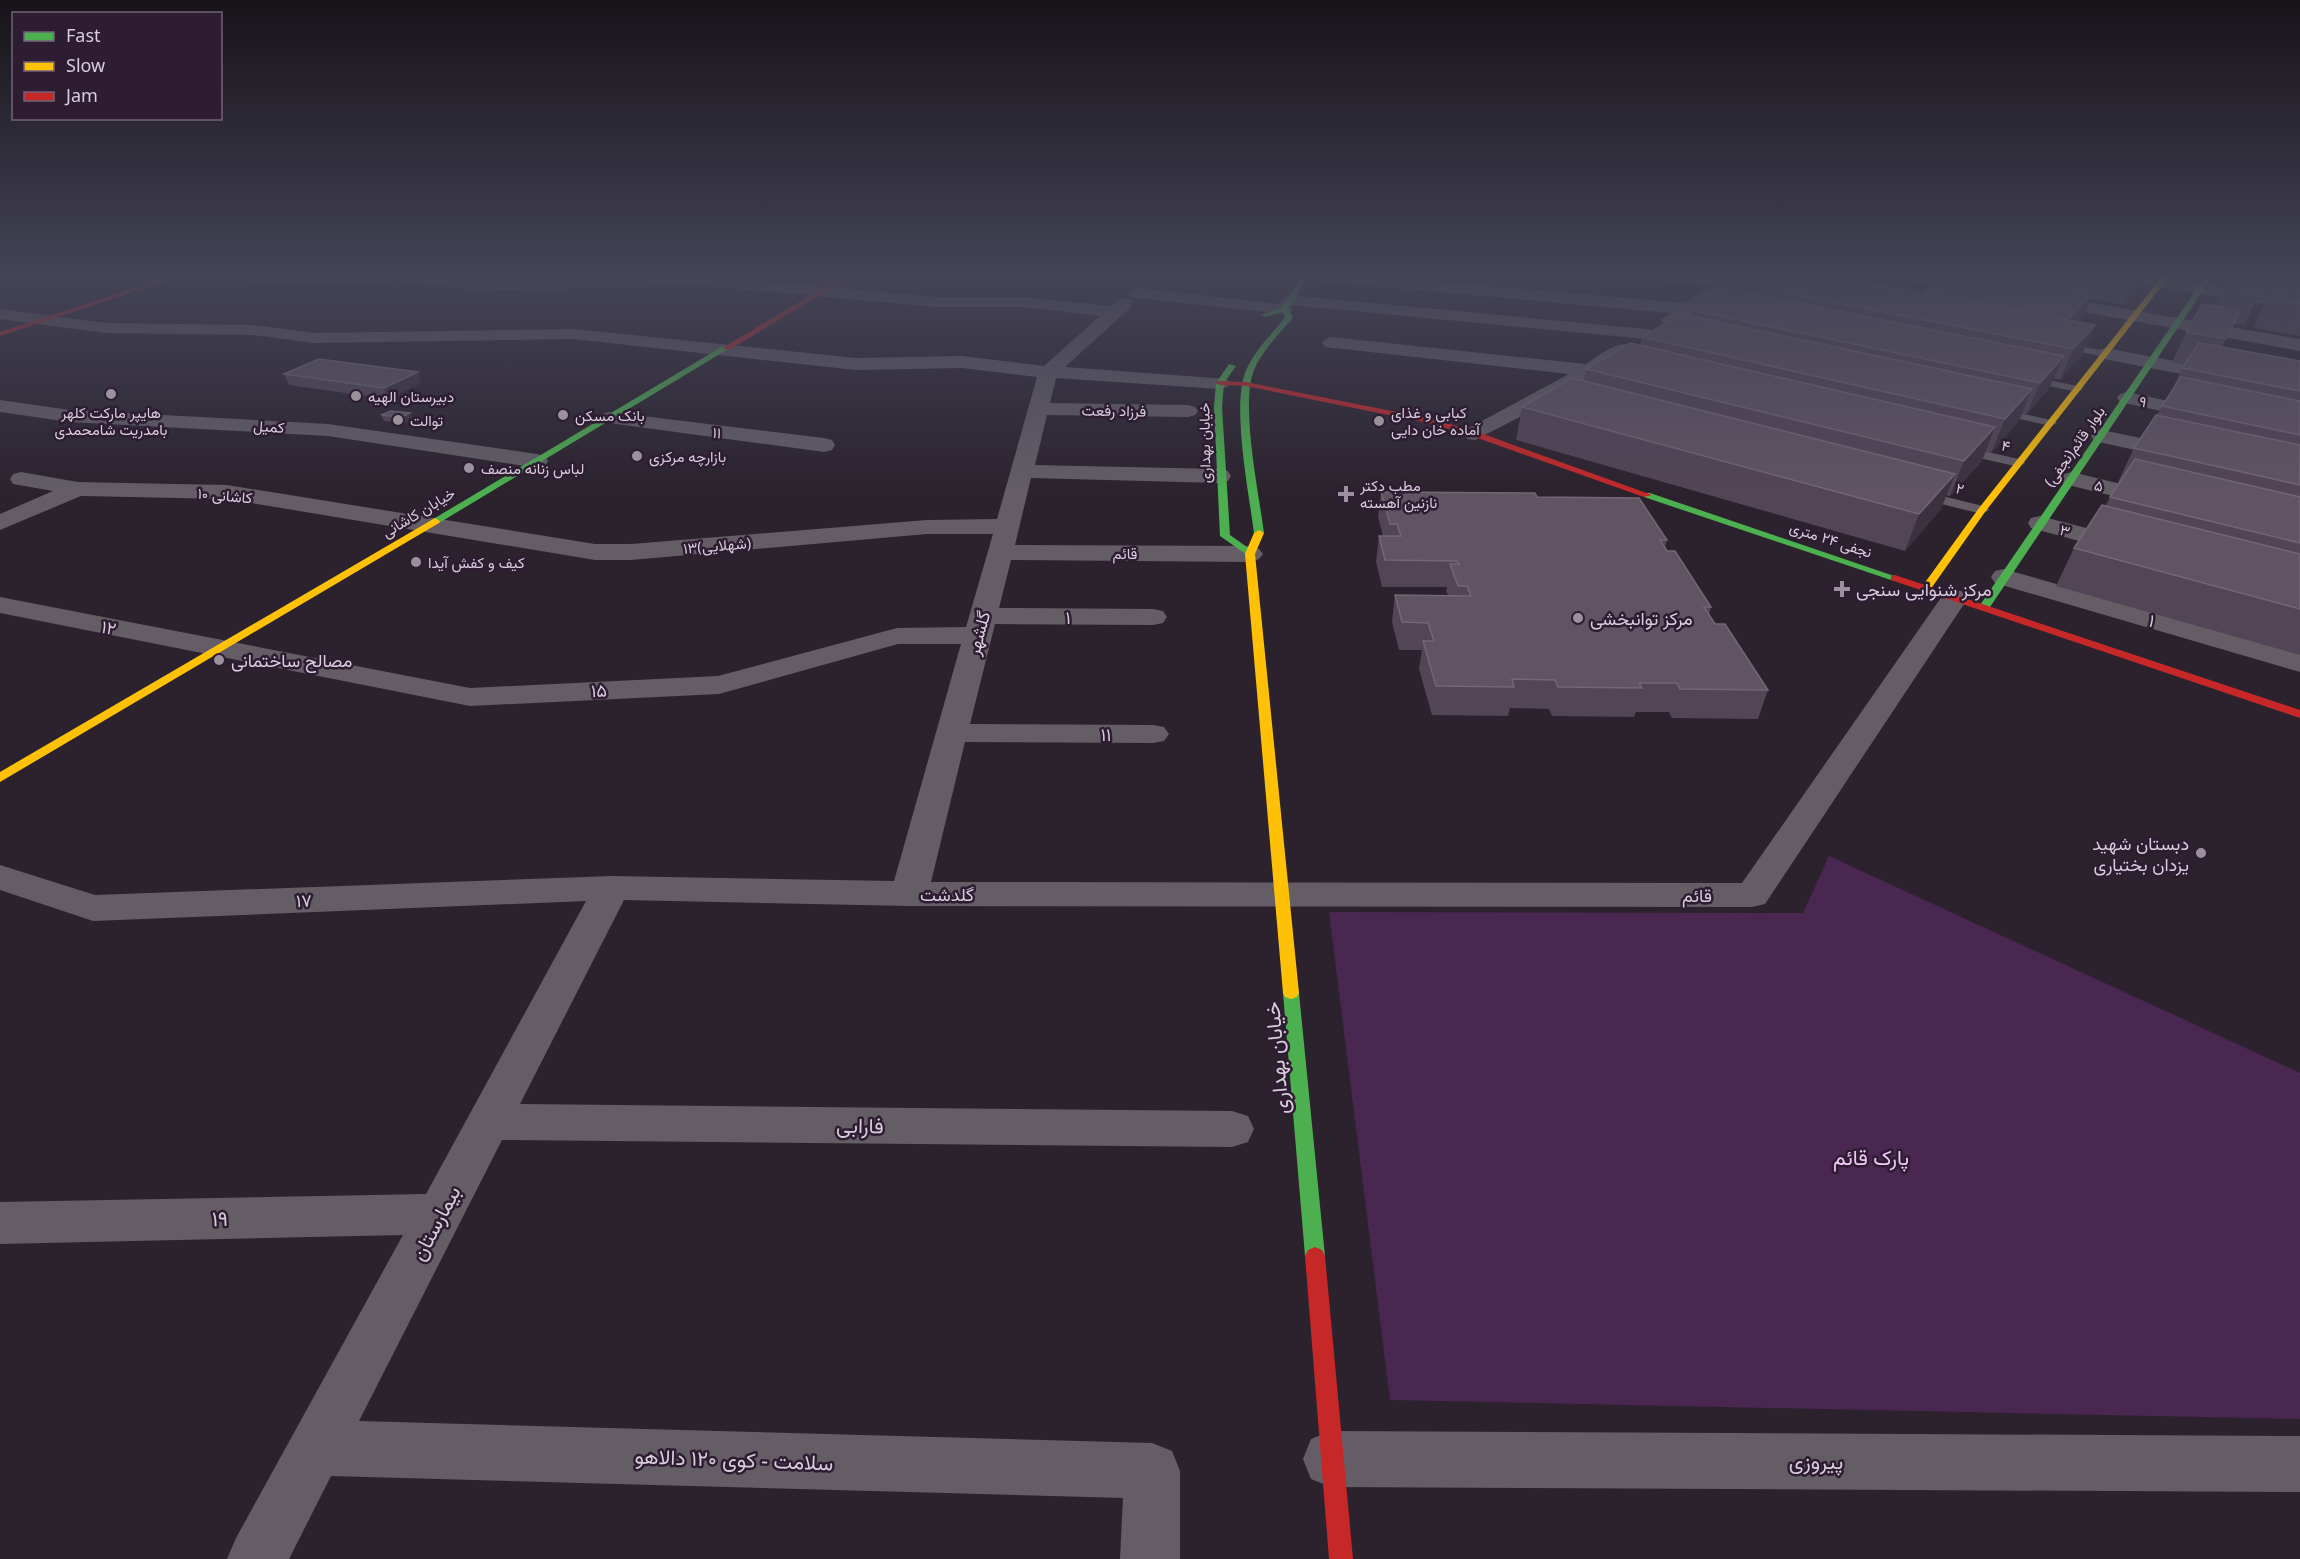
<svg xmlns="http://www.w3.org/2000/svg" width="2300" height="1559" font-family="'Noto Sans',Vazirmatn,sans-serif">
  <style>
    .green { fill: #4a2751 }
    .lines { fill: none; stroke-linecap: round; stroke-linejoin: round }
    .lane { fill: #645d66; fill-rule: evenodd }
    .street { fill: #645d66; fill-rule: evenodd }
    .fast { fill: #4caf50; fill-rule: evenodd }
    .slow { fill: #ffc107; fill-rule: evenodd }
    .jam { fill: #c62828; fill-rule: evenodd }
    .wall { fill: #524555 }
    .shaded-wall { fill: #3c313f }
    .building { fill: #605463; stroke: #736776; stroke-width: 1.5 }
    .poi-dot { fill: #9b919d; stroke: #2e1d32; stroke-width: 2 }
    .labels { text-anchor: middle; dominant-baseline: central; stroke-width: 5; stroke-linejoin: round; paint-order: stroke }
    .far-poi-label { font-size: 15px; fill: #d8cdda; stroke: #2e1d32; text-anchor: start }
    .far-street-label { font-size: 15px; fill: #d8cdda; stroke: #2e1d32 }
    .poi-label { font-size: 18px; fill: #d8cdda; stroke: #2e1d32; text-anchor: start }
    .street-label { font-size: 18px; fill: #d8cdda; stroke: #2e1d32 }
    .near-street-label { font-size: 21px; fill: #d8cdda; stroke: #2e1d32 }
    .near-park-label { font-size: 21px; fill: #f1c7fa; stroke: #2e1d32 }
  </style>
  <rect width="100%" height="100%" fill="#2b222d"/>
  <path class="green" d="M1829 856 2300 1073V1419L1390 1400 1329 912 1803 913Z"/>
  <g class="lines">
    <path class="lane" d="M2062 343 2106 351 2111 354 2106 357 2058 348 2057 346Z
      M2028 376 2078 386 2083 389 2078 392 2024 381V377Z
      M1997 408 2055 421 2057 423 2051 426 1993 413 1991 411Z
      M1961 446 2023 460 2025 463 2019 467 1957 453 1955 450Z
      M1922 491 1987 507 1989 510 1982 514 1917 498 1916 495 1917 492Z"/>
    <path class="street" d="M226 274H429L466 279 505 280 697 275 937 297H1023L1111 306C1118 300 1122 297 1131 299L1133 303 1131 307 1065 367 1227 379 1230 383 1227 387 1220 389 1056 378 1050 403 1188 405 1195 407 1198 411 1195 415 1188 417 1047 415 1035 465 1220 469 1228 471 1231 476 1228 481 1220 483 1031 478 1015 545 1250 546 1259 549 1263 554 1259 559 1250 562 1011 560 999 608 1153 609 1163 611 1167 617 1163 623 1153 625 995 624 970 724 1153 725 1164 727 1169 734 1164 741 1153 743 965 742 931 882 1742 883 1945 592 1955 590 1965 592 1968 598 1765 904 1752 907 909 906 624 900 520 1104 1232 1111 1248 1116 1254 1129 1248 1142 1232 1147 502 1140 359 1421 1152 1443 1172 1451 1180 1471V1559H1120L1123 1498 331 1476 289 1559H227L236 1538 403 1235 0 1244V1202L426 1194 586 901 93 921 0 890V865L95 895 612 876 894 881 961 644H898L719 694 470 706 0 613V597L470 688 718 676 897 628 966 627 993 534H927L631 560H595L227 499 81 496 0 530V514L53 491 13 484 10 479 13 474 21 472 78 482 227 485 595 544H631L927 520 997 519 1037 377 962 368 856 370 573 339 314 343 254 335 106 333 0 319V309L106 323 254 325 314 333 573 329 856 358 962 356 1044 366 1100 316 1023 307H937L697 285 505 290 466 289 403 281 260 283 228 277Z
      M1289 274H1356L1684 303 1713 285 1641 279 1633 274 1726 277 1730 274H1750L1694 313 1670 325 1664 324 1661 320 1670 313 1297 279Z
      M1896 274C1914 274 1980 276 1990 288L1982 293 1904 279Z
      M2104 274H2144L2300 300V310L2112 279Z
      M1136 288 1282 304 1280 300 1288 295 1646 329 1652 330 1655 334 1652 338 1646 339 1290 305 1293 309 1290 313 1284 314 1130 297 1128 293Z
      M2045 295 2300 339V351L2039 304 2037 300Z
      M1331 337 1586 364C1599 356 1615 341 1631 345L1633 349 1631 353 1553 400 1475 440 1467 439 1464 434 1467 429 1569 374 1325 347 1322 343 1325 339Z
      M2106 348 2300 385V397L2099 358 2097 354 2099 350Z
      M2127 392 2214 411 2217 415 2214 419 2207 421 2120 402 2117 398 2120 394Z
      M0 400 70 410 328 424 537 454 545 456 548 461 545 466 537 468 328 436 70 422 0 412Z
      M609 412 824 438 832 440 835 445 832 450 824 452 602 422 599 418 602 414Z
      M2102 430 2189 448 2192 453 2189 458 2181 460 2094 441 2091 436 2094 431Z
      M2072 472 2166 495 2170 500 2166 505 2158 507 2064 484 2061 479 2064 474Z
      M2040 516 2136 541 2140 546 2136 551 2127 554 2031 528 2028 523 2031 518Z
      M2004 569 2300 654V672L1995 583 1991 577 1995 571Z
      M1331 1431 2300 1436V1492L1331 1487 1311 1479 1303 1459 1311 1439Z"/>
    <path class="fast" d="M1303 274H1310L1288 309 1293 317C1280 334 1260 352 1253 373 1241 409 1259 494 1264 533L1259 536 1254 533C1249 494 1232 408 1245 373 1253 352 1272 334 1285 317L1282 312 1265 317 1261 315 1281 308Z
      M2207 274H2214L1988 610H1980L1978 608Z
      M723 346 730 348 439 523 435 524 430 521Z
      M1229 364 1236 366 1224 383 1222 407 1230 535 1254 552V556L1250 557 1220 536 1214 407 1216 383Z
      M1644 493H1650L1900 578 1895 581 1891 580 1644 497Z
      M1291 987 1297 989 1299 993 1325 1256 1322 1262 1315 1265 1308 1262 1305 1256 1283 993 1285 989Z"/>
    <path class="slow" d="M2164 274H2171L1985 512 1930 590H1922L1921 588 1979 508Z
      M435 518 440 521 439 523 0 782V772Z
      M1259 530 1264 533 1255 554 1299 993 1297 997 1291 999 1285 997 1283 993 1245 554 1254 533Z"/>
    <path class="jam" d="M177 274H188L0 336V332Z
      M847 274H855L729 350 722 348Z
      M1217 381 1246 382 1432 419 1478 432 1652 495 1644 497 1472 436 1428 423 1246 386 1220 385 1216 383Z
      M1895 575 2300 710V718L1891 580V576Z
      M1315 1247 1322 1250 1325 1256 1353 1559H1329L1305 1256 1308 1250Z"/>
  </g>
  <path class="wall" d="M1946 274H2147L2144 282 2124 305 2091 299 2087 310 2077 322 2095 325 2082 355 2060 380 2054 378 2050 387 2026 415 2021 414 2019 421 1991 453 1985 451 1982 461 1950 496 1946 495 1941 509 1905 551 1516 440 1522 407 1584 381 1586 369 1640 345 1642 337 1690 316 1691 310 1737 291 1739 284 1922 293Z
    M2230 274H2300V336L2254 328 2258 317 2269 295 2260 293 2244 325 2233 324 2222 347 2300 361V655L2056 586 2074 548 2106 505 2110 497 2119 483 2118 482 2134 448 2157 415 2169 395 2184 365 2172 362 2186 332 2214 306Z
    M418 372 421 383 388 399 289 385 284 374Z
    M391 411 412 419 404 423 384 421 381 415Z
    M1381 492 1537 497 1667 540 1665 548 1711 607 1709 614 1715 624 1768 690 1758 719 1672 718 1669 712H1636L1634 717 1552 716 1549 709 1510 708 1508 716 1432 715 1419 669 1422 650H1399L1392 622 1395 595H1448L1446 591 1447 587H1382L1376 562 1379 536H1383L1378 517Z"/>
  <path class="shaded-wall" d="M2139 274H2147L2144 282 2124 305 2136 277Z
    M2098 280 2087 310 2058 342 2067 321 2078 303 2086 283Z
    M2095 325 2082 355 2060 380 2073 349Z
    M2064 356 2050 387 2026 415 2040 383Z
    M418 372 421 383 388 399 384 388Z
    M2032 389 2019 421 1991 453 2005 419Z
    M410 413 412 419 404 423 402 417Z
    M1995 427 1982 461 1950 496 1964 461Z
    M1955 474 1941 509 1905 551 1919 514Z"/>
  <path class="building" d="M1754 274H1822L2095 325 2073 349 1739 284Z
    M1946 274H2001L2095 291 2068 320 1923 293Z
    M2034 274H2101L2098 280 2086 283Z
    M2118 274H2139L2136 277Z
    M2230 274H2269L2259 297 2221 291Z
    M2279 275 2300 278V289L2276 285Z
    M1727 289 2064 356 2040 383 1691 310Z
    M2273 289 2300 293V304L2269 300Z
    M2202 304 2240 310 2226 339 2186 332Z
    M1681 314 2032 389 2005 419 1642 337Z
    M1630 343 1995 427 1964 461 1586 369Z
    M2199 343 2300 361V391L2182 368Z
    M319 359 418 372 384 388 284 374Z
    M2181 377 2300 401V435L2162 406Z
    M1572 378 1955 474 1919 514 1522 407Z
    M391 411 410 413 402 417 381 415Z
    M2156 415 2300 445V485L2134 448Z
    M2135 459 2300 497V543L2110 497Z
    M1381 492 1535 493 1537 497 1639 498 1667 540H1660L1667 551H1675L1711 607H1704L1715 624H1725L1768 690 1680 689 1677 683H1639L1642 688 1558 687 1555 680 1512 679 1514 687 1436 686 1423 641H1434L1428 623 1402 622 1395 595 1471 596 1467 586H1458L1450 564H1459L1457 561 1385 560 1379 536H1401L1397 524H1390Z
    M2102 505 2300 554V609L2074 548Z"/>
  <linearGradient id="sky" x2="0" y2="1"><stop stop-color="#181319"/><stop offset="0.56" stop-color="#444457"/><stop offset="1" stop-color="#444457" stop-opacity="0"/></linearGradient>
  <rect width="2300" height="493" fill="url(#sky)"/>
  <g class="poi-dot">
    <circle cx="111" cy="394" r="6"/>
    <circle cx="356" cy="396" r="6"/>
    <circle cx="563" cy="415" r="6"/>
    <circle cx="398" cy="420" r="6"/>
    <circle cx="1379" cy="421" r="6"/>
    <circle cx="637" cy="456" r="6"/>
    <circle cx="469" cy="468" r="6"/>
    <path d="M1343 485h6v6h6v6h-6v6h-6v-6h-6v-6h6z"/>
    <circle cx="416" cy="562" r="6"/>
    <path d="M1839 580h6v6h6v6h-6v6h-6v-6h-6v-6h6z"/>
    <circle cx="1578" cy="618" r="6"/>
    <circle cx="219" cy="660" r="6"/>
    <circle cx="2201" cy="853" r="6"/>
  </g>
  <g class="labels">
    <g class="far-poi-label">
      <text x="368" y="396">دبیرستان الهیه</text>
      <text x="111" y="412" text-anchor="middle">هایپر مارکت کلهر<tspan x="111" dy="17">بامدریت شامحمدی</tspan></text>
      <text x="1391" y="412">کبابی و غذای<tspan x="1391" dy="17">آماده خان دایی</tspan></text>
      <text x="575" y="415">بانک مسکن</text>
      <text x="410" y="420">توالت</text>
      <text x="649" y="456">بازارچه مرکزی</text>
      <text x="481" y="468">لباس زنانه منصف</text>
      <text x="1360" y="485">مطب دکتر<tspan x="1360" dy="17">نازنین آهسته</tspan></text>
      <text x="428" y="562">کیف و کفش آیدا</text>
    </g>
    <g class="far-street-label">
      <text transform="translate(2143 401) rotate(12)">۹</text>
      <text transform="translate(1114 410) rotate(1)">فرزاد رفعت</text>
      <text transform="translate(269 426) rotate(4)">کمیل</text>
      <text transform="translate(717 432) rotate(7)">۱۱</text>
      <text transform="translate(1204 443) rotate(-91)">خیابان بهداری</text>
      <text transform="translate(2006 445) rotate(13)">۴</text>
      <text transform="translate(2074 446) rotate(-55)">بلوار قائم(نجفی)</text>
      <text transform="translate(2099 485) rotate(14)">۵</text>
      <text transform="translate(1960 488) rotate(15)">۲</text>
      <text transform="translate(225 495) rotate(5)">کاشانی ۱۰</text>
      <text transform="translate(418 512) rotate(-31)">خیابان کاشانی</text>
      <text transform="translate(2065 530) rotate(15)">۳</text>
      <text transform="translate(1831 539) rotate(18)">نجفی ۲۴ متری</text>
      <text transform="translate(717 545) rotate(-5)">۱۳(شهلایی)</text>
      <text x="1125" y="553">قائم</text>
    </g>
    <g class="poi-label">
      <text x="1856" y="589">مرکز شنوایی سنجی</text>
      <text x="1590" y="618">مرکز توانبخشی</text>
      <text x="231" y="660">مصالح ساختمانی</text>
      <text x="2189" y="843" text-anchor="end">دبستان شهید<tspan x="2189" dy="21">یزدان بختیاری</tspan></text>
    </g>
    <g class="street-label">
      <text x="1068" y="617">۱</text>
      <text transform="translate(2152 620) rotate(16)">۱</text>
      <text transform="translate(109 627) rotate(11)">۱۲</text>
      <text transform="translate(978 633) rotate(-75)">گلشهر</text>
      <text transform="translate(599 690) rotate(-2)">۱۵</text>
      <text x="1106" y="734">۱۱</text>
      <text x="947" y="894">گلدشت</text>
      <text x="1697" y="895">قائم</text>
      <text transform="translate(304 900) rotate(-2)">۱۷</text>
    </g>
    <g class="near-street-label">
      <text transform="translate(1276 1058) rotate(-95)">خیابان بهداری</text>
      <text transform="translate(860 1125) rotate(1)">فارابی</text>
      <text transform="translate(220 1218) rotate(-1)">۱۹</text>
      <text transform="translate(435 1223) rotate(-62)">بیمارستان</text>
      <text transform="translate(734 1459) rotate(2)">سلامت - کوی ۱۲۰ دالاهو</text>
      <text x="1816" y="1461">پیروزی</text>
    </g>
    <g class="near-park-label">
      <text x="1871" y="1157">پارک قائم</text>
    </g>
  </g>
  <rect x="12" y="12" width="210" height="108" fill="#2e1d32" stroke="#726375" stroke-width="1.5"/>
  <rect x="24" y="32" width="30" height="9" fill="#4caf50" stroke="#726375" stroke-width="1.5"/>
  <text x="66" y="42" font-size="18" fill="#d8cdda">Fast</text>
  <rect x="24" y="62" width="30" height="9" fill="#ffc107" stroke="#726375" stroke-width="1.5"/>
  <text x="66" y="72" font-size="18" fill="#d8cdda">Slow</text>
  <rect x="24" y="92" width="30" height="9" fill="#c62828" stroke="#726375" stroke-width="1.5"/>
  <text x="66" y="102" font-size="18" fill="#d8cdda">Jam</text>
</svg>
